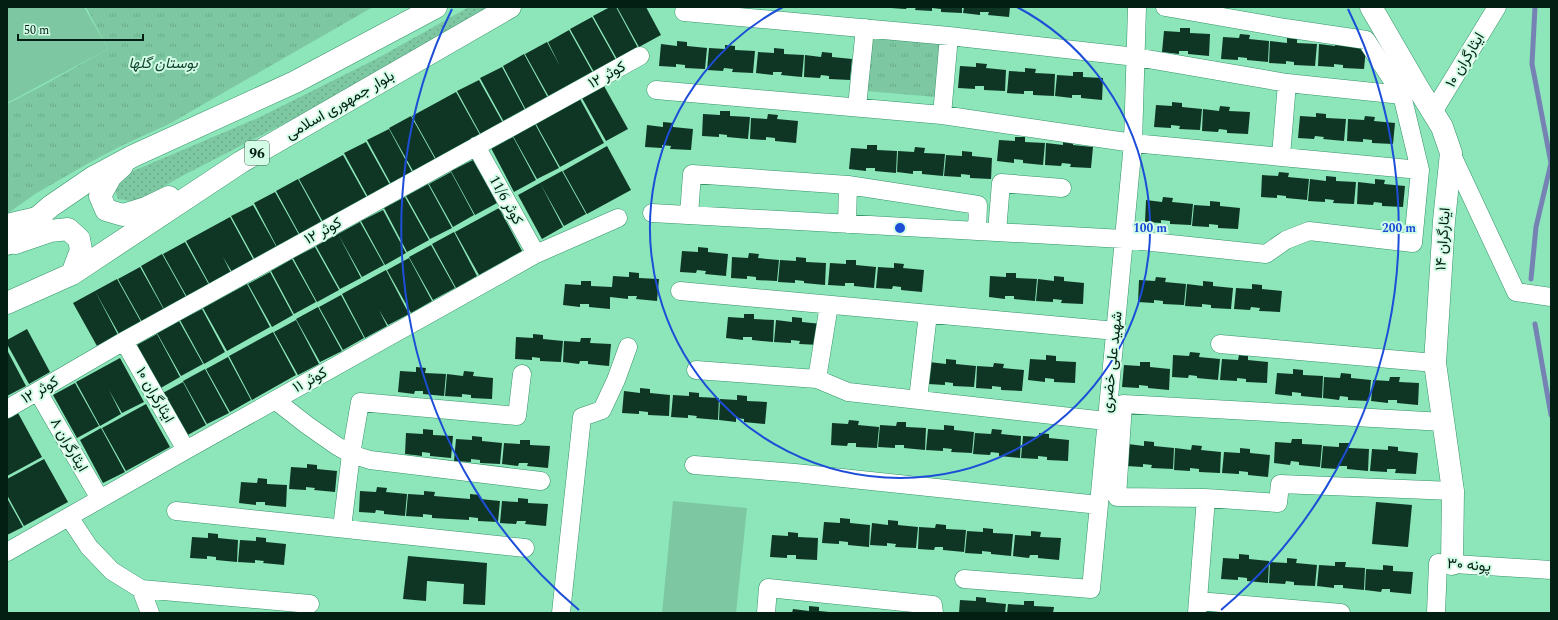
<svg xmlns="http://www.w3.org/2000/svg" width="1558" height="620" font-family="Spectral,Vazirmatn,serif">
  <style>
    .grass { fill: url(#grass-dots) }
    .park { fill: url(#park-tufts) }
    .pitch { fill: #7dc8a2 }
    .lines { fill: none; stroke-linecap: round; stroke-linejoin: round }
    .stream { stroke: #7782b4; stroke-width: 5 }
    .building { fill: #0f3625 }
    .minor-casing { stroke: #359269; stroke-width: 19 }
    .tertiary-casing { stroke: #359269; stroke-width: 23 }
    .primary-casing { stroke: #359269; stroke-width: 23 }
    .minor { stroke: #fff; stroke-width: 18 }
    .tertiary { stroke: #fff; stroke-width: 22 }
    .primary { stroke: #fff; stroke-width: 22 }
    .ring { fill: none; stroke: #1d4ed8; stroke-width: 2 }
    .labels { text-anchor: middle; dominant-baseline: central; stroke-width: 4; stroke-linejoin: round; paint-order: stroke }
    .shield { fill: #d2fce5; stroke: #416152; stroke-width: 1 }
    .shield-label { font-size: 14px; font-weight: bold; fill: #031f13 }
    .street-label { font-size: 15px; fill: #031f13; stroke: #d2fce5 }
    .park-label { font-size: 15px; font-style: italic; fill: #12452f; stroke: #d2fce5 }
    .centre { fill: #1d4ed8; stroke: #d2fce5; stroke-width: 2 }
    .ring-label { font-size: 12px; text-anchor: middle; font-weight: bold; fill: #1d4ed8; stroke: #d2fce5; stroke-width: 4; stroke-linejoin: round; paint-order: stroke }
  </style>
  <defs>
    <pattern id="grass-dots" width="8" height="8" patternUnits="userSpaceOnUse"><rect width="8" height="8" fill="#7dc8a2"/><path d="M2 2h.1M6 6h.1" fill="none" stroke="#6aab8b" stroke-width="1.8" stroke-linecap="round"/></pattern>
    <pattern id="park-tufts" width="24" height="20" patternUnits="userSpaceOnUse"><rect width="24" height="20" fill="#7dc8a2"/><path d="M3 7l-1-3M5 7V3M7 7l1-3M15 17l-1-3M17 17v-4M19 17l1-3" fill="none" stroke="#6aab8b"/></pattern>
  </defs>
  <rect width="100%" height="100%" fill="#8ce6b9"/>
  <path class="grass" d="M469 7H489L295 118 180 177 137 202 118 199 114 187 126 174 258 118 378 58Z"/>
  <path class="park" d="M86 7H373L169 124 121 146 87 164 35 194 7 214V104L42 86 108 49Z
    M870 37 941 43 936 97 866 91Z"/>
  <path class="pitch" d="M7 7H84L108 49 7 103Z
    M673 501 747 508 736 613H662Z"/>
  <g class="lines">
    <path class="stream" d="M1531 279 1536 227 1551 163 1532 64 1535 7
      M1535 324 1551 415"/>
  </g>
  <path class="building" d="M610 7H616L638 48 617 59 593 16Z
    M617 7H646L661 35 639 47Z
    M891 7H907L906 9 891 8Z
    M916 7H962V13L941 12V9L932 8V11L915 10Z
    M964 7H1010L1009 17 988 15 989 12H980V15L963 13Z
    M592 17 616 60 594 72 570 29Z
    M1180 28H1190V33L1210 34 1209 56 1188 54V51H1179V54L1162 52 1164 31 1180 32Z
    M569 30 593 73 549 97 525 54 547 42 560 66 548 42Z
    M1240 34 1250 35 1249 39 1269 41 1268 62 1247 60V58L1238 57V60L1221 59 1223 37 1239 38Z
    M1287 38 1297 39V43L1317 44 1315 66 1294 65V62L1286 61V64L1269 63 1270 41 1287 43Z
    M677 41 687 42V46L707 48 705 69 685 68V65L676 64V67L659 66 661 44 677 46Z
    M1336 41 1346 42 1345 46 1366 48 1364 69 1343 68V65L1334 64V67L1318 66 1319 44 1335 46Z
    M725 45 735 46V50L755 51 753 73 732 72 733 69 724 68 723 71 707 70 709 48 725 49Z
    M774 48 784 49V54L804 55 802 77 781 75 782 72H773V75L756 73 758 52 774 53Z
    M822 52 832 53V57L852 59 850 80 829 79V76L821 75 820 78 804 77 805 55 821 57Z
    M524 54 548 98 526 110 503 66Z
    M976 63 987 64 986 68 1006 70 1005 91 984 90V86H975V89L958 88 960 66 976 67Z
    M502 67 525 110 504 122 480 78Z
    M1025 68 1036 69 1035 73 1055 74 1054 96 1033 95V91H1024V94L1007 93 1009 71 1025 72Z
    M1073 72H1083V77L1103 78 1102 100 1081 98V95H1072V98L1055 96 1057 75 1073 76Z
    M479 80 503 123 481 135 457 91Z
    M604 86 628 129 606 141 582 98Z
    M456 92 480 135 458 147 445 124 458 147 436 159 412 116Z
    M580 99 604 143 582 155 569 131 582 155 560 167 536 124Z
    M1172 102 1182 103V107L1202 109 1200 130 1179 129 1180 126 1171 125V128L1154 127 1156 105 1172 106Z
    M1220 106 1230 107 1229 111 1250 112 1248 134 1227 133V130L1219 129 1218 132 1202 131 1203 109 1219 111Z
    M720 111H730V116L750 117 748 139 727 137V135L719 134V137L702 136 703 114 720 115Z
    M1316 113 1326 114V118L1346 119 1344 141 1323 139 1324 137 1315 136 1314 139 1298 138 1300 116 1316 117Z
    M768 114 778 115 777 119 798 121 796 143 775 141V138L766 137V140L750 139 751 118 767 119Z
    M411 116 435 159 413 171 389 128Z
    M1365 116 1375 117 1374 121 1395 123 1393 144 1372 143V140L1363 139V142L1347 141 1348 119 1364 120Z
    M663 122 673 123V127L693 129 691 150 670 149 671 146 662 145V148L645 147 647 125 663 127Z
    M535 124 559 168 537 179 513 136Z
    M389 129 412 172 391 184 367 140Z
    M513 137 536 180 514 192 491 148Z
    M1015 137H1025V142L1045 143 1043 165 1023 163V160L1014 159V163L997 161 999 140 1015 141Z
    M1063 140 1073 141V145L1093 147 1091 168 1070 167 1071 164 1062 163 1061 166 1045 165 1046 143 1063 145Z
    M366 142 390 185 368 197 344 153Z
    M867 145H877V150L897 151 896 173 875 171V168H866V171L849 169 851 148 867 149Z
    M607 146 631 190 609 202 596 178 609 202 587 214 563 171Z
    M915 147 925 148 924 153 945 154 943 176 922 174V171H913V174L897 172 898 151 914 152Z
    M962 151 972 152V156L992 158 991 179 970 178V175L961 174V177L944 176 946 155 962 156Z
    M343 155 367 198 323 222 299 179Z
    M473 160 497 203 475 215 451 171Z
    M562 171 586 214 564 226 540 183Z
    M451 172 474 215 453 227 429 184Z
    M1279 172 1289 173 1288 177 1309 179 1307 200 1286 198V196L1277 195V198L1261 197 1262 175 1278 176Z
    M1326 176 1336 177V181L1356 182 1354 204 1333 203 1334 200 1325 199V202L1308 201 1310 179 1326 181Z
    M298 179 322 223 300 235 276 191Z
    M1375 179 1385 180 1384 184 1405 186 1403 207 1382 206V203L1374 202 1373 205 1357 204 1358 182 1375 184Z
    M540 183 563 227 542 239 518 195Z
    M428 184 452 228 430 239 406 196Z
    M275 192 299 235 277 247 254 203Z
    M405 197 429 240 407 252 384 208Z
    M1163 197 1173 198 1172 202 1193 204 1191 225 1170 224V221L1161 220V223L1145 222 1146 200 1162 202Z
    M1210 201 1220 202V206L1240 208 1238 229 1218 228V225L1209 224V227L1192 226 1194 205 1210 206Z
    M253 205 277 248 255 260 231 216Z
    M499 208 522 251 479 275 455 232Z
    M383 210 406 253 385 265 361 221Z
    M230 217 254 261 232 272 223 257 231 273 210 285 186 241Z
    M360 222 384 265 362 277 338 234Z
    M454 232 477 276 456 288 432 244Z
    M338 234 361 278 340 289 316 246Z
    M185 242 209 285 187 297 163 254Z
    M431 245 455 288 433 300 409 257Z
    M315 247 339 290 317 302 293 258Z
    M698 247 708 248V252L728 254 726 276 705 274 706 271 697 270 696 273 680 272 682 251 698 252Z
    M749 253 759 254 758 258 779 260 777 281 756 280V277L747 276V279L731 278 732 257 748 258Z
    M162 254 186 297 164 309 141 266Z
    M796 257 806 258V262L826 263 825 285 804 283V281L795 280V283L778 282 780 260 796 261Z
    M409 258 432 301 411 313 387 270Z
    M292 259 316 302 294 314 271 271Z
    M846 260H856V265L876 267 874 288 854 286V283H845V286L828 285 830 263 846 264Z
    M894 263 904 264 903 268 924 270 922 292 901 290V287L893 286 892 289 876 288 878 267 894 268Z
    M140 267 164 310 142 322 118 279Z
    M386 270 409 314 388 325 379 310 387 326 365 338 342 294Z
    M270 272 293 315 272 327 248 284Z
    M629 272 639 273V278L659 279 657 301 636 299 637 296H628V299L610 297V309L589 307V304H580V307L563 305 565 284 581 285V281H591V286L612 287 613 276 629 277Z
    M1006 273H1016V278L1037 279 1035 301 1014 299V296H1005V299L989 297 990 276 1006 277Z
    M1054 276 1064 277V281L1084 283 1083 304 1061 303 1062 300 1053 299V302L1036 301 1038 279 1054 281Z
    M1156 277 1166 278 1165 282 1186 284 1184 305 1163 304V301L1154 300V303L1138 302 1139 280 1155 281Z
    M117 279 141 322 119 334 95 291Z
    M1203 281 1213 282V286L1233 288 1231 309 1211 308V305L1202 304V307L1185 306 1187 284 1203 286Z
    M247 284 270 327 227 351 203 308Z
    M1252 284 1262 285V289L1282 291 1280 312 1259 311 1260 308 1251 307 1250 310 1234 309 1236 288 1252 289Z
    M95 291 118 335 97 346 73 303Z
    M341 295 364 338 343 350 319 307Z
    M318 307 342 351 320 362 296 319Z
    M202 309 225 352 204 364 180 320Z
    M744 314H754V319L774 320 773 342 752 340V337H743V340L726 338 728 317 744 318Z
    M792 317 802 318V322L822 324 820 345 799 344 800 341 791 340V343L774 342 776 320 792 322Z
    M296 320 319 364 298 375 274 332Z
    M179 321 203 364 181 376 157 333Z
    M27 329 50 372 29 384 7 344V340Z
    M273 332 296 375 252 400 229 356Z
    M157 334 180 377 159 389 135 346Z
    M533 334 543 335V339L563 341 561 362 540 361V358L532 357V360L515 359 516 337 533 338Z
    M581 338H591L590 343 611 344 609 366 588 364V361H580L579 364 563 362 564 341 580 342Z
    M7 350 26 386 7 396Z
    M1190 352 1200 353 1199 357 1220 359 1218 380 1197 378V376L1189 375 1188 378 1172 377 1173 355 1189 356Z
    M1046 355 1056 356V361L1076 362 1075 383 1054 382V379L1045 378V382L1028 380 1030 359 1046 360Z
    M1239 355 1248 356V360L1268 362 1267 383 1246 382V379L1237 378V381L1220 380 1222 359 1238 360Z
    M228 357 251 400 230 412 206 369Z
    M120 358 144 402 122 413 109 390 121 414 100 426 76 382Z
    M946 359 956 360V364L976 366 974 387 953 386V383L945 382V385L928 384 929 362 946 364Z
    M1140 362H1150V367L1170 369 1169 390 1148 388V386L1139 385V388L1122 387 1124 365 1140 366Z
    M994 363 1004 364 1003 368 1024 370 1022 391 1001 390V387L992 386V389L976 388 977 366 993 367Z
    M416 367 426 368 425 373 446 374 444 396 423 394V391H415L414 394 398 392 400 371 416 372Z
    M205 369 229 413 207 424 183 381Z
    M1293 369 1303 370V375L1323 376 1322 398 1301 396V393L1292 392V396L1275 394 1277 373 1293 374Z
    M464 371 474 372 473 376 493 378 492 399 471 398V395L462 394V397L445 396 447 374 463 376Z
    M1341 373 1351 374V378L1371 380 1369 401 1348 400V397L1340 396 1339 400 1323 398 1324 377 1340 378Z
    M1390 377H1400L1399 382 1419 383 1418 405 1397 403V400H1388V403L1371 401 1373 380 1389 381Z
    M183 382 206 425 184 437 161 394Z
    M75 383 99 426 77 438 53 395Z
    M640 388 650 389V393L670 395 669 416 648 415V412L639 411V414L622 413 624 391 640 393Z
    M689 392 699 393V397L719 398 718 420 696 418 697 416 688 415V418L671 417 673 395 689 396Z
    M737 395 747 396V401L767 402 765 424 744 422V419L736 418V422L719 420 720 399 737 400Z
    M146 404 170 447 148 459 139 443 148 459 126 471 102 428Z
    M18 413 42 457 7 476V419Z
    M849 420 859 421 858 425 879 427 877 448 856 447V443H848L847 446 831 445 832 423 848 424Z
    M897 422H906V427L926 428 925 450 904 448V445H895V448L878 447 880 425 896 426Z
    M944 425 954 426V430L974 432 972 453 951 452 952 449 943 448V451L926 450 928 429 944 430Z
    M101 428 125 472 103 483 80 440Z
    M423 429 433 430V435L453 436 451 458 430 456V453L422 452V456L405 454 406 433 423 434Z
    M992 429 1002 430 1001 434 1021 436 1020 458 999 456V453L991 452 990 455 973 454 975 433 991 434Z
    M1039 433 1049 434V438L1069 440 1068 461 1047 460V457L1038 456V459L1021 458 1023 436 1039 437Z
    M472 436 482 437V441L502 443 500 464 480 463V460L471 459V462L454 461 456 439 472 440Z
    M1292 439H1302V444L1322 445 1320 467 1299 465V462L1291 461 1290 465 1274 463 1275 442 1291 443Z
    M520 440H530V445L550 446 548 468 527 466 528 463H519L518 466 502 464 504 443 520 444Z
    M1144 441 1154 442V446L1174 448 1173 469 1151 468 1152 465 1143 464V467L1126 466 1128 444 1144 446Z
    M1339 443H1349V448L1369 449 1368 471 1347 469V466H1338V469L1321 468 1323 446 1339 447Z
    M1192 445 1202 446 1201 450 1221 452 1220 473 1199 472V469L1190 468V471L1174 470 1175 448 1191 450Z
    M1388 446 1398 447V451L1418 453 1416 474 1395 473 1396 469H1387V472L1370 471 1372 449 1388 450Z
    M1240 448 1250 449V453L1270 455 1268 477 1248 475V472L1239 471V474L1222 473 1224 452 1240 453Z
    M44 459 68 502 24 526 7 495V479L22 471 42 507 22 471Z
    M307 464 317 465V469L337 471 335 492 314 490 315 488 306 487V490L289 489 291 467 307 468Z
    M258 478 267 479V484L287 485 286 507 265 505V502H256V505L239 503 241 482 257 483Z
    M377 487 387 488 386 492 407 494 405 516 384 514V511L376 510 375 513 359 512 360 491 376 492Z
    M424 491 435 492 434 496 470 499V494L480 495V499L500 501 498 522 478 521V518L469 517V520L432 518V515L423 514V517L406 516 408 494 424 495Z
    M7 498 23 527 7 535Z
    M518 498 528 499V503L548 504 546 526 525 524 526 521H517L516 524 500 523 502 501 518 502Z
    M1376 502 1412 505 1408 547 1372 544Z
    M840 518 850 519V523L870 525 869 547 848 545V542L839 541V544L822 543 824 522 840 523Z
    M888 520 898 521V525L918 527 916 548 895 547 896 544 887 543V546L870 545 872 523 888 525Z
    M936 524 946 525V529L966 530 964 552 943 550V547H935L934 550 918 549 919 527 935 528Z
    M983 528 993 529V533L1013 534 1011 556 991 554V552L982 551V554L965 553 967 531 983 532Z
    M1031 531 1041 532 1040 537 1061 538 1059 560 1038 558V555H1030L1029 558 1013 556 1015 535 1031 536Z
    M788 532 798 533V537L818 538 817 560 796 559V555H787V558L770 557 772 535 788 536Z
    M208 533 218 534V538L238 540 237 562 216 560V557L207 556V559L190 558 192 537 208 538Z
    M256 537 266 538V542L286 544 284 565 263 563 264 561 255 560V563L238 562 240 540 256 541Z
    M1239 554 1249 555V559L1269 561 1268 583 1247 581V578L1238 577V580L1221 579 1223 558 1239 559Z
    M408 556 487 563 485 605 463 604 464 584 427 581 426 601 403 599Z
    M1287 558 1297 559 1296 563 1317 565 1315 586 1294 585V582L1286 581 1285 584 1269 583 1270 562 1287 563Z
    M1335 562H1346L1345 567 1365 568 1364 590 1343 588V585H1334V588L1317 586 1319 565 1335 566Z
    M1383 565 1393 566V571L1413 572 1411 594 1390 592V589H1382L1381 592 1365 590 1366 569 1383 570Z
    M976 597 986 598V602L1006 604 1005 613H959L960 600 976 601Z
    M1024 601H1034V606L1054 607 1053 613H1007L1008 604 1024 605Z
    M809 606 819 607V611L829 612V613H792L793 609 809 611Z"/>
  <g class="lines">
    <defs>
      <path id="minor" d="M684 12 949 36 1136 57 1287 83 1402 95
        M656 90 942 115 1133 143 1420 170
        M857 107 865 28
        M1433 112 1497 7
        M942 115 949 36
        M476 146 536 254
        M1451 153 1516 292 1551 297
        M1281 156 1287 83
        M652 213 1123 239 1266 254 1286 240 1309 231 1413 243 1420 170 1402 95 1366 40 1285 28 1165 7
        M689 215 692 174 848 185 978 205 977 231
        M847 224 848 185
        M997 232 1001 183 1062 188
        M680 291 1116 331
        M829 305 817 379 848 392 1106 421
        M124 341 186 450
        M1220 344 1435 363
        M696 370 817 379
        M38 392 100 499
        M918 399 928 314
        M275 400 307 425 337 446 351 454 370 460 541 481
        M7 409 124 341 640 56
        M1444 422 1123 404 1117 497 1206 498 1278 503 1280 484 1453 491
        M694 465 795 473 1099 505
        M176 511 525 548
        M69 517 89 547 112 571 141 589 310 604
        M342 528 351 454 360 402 517 416 522 374
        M7 552 186 450 536 254 618 218
        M964 579 1091 589 1133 143 1137 7
        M141 589 150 613
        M1198 601 1341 613
        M561 613 582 417 602 410 616 380 628 347
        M766 613 768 588 933 605 934 613
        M1197 613 1206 498
        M1436 613 1438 563 1551 570"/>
      <path id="tertiary" d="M1371 7 1418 88 1442 127 1451 153 1444 221 1435 363 1453 491 1452 564
        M7 225 37 218"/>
      <path id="primary" d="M122 166 111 176 100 196 106 210 123 215 146 208 169 197
        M15 243 50 231 68 229 79 239 81 250 72 274
        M7 244 51 206 92 178 133 156 295 82 436 7
        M7 303 72 274 241 162 510 7"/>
    </defs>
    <use href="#minor" class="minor-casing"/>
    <use href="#tertiary" class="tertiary-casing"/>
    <use href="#primary" class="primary-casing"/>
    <use href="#minor" class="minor"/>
    <use href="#tertiary" class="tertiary"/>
    <use href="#primary" class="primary"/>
  </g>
  <g class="ring">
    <path d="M1017 7A250 250 0 1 1 783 7"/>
    <path d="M579 610A499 499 0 0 1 452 9M1348 9A499 499 0 0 1 1221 610"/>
  </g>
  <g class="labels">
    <rect class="shield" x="245" y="141" width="24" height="24" rx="3"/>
    <g class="shield-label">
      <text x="257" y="153">96</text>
    </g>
    <g class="street-label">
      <text transform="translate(1465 60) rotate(-59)">ایثارگران ۱۰</text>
      <text transform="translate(607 75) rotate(-29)">کوثر ۱۲</text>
      <text transform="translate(340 105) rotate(-30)">بلوار جمهوری اسلامی</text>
      <text transform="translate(506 200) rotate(61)">کوثر 11/6</text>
      <text transform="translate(323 231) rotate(-29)">کوثر ۱۲</text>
      <text transform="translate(1443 239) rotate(-86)">ایثارگران ۱۴</text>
      <text transform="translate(1112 362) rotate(-84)">شهید علی خضری</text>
      <text transform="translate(310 380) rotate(-29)">کوثر ۱۱</text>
      <text transform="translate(40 390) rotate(-30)">کوثر ۱۲</text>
      <text transform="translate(155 395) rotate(60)">ایثارگران ۱۰</text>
      <text transform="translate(69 445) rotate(60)">ایثارگران ۸</text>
      <text transform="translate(1469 565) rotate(4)">پونه ۳۰</text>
    </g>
    <g class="park-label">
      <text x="163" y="63">بوستان گلها</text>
    </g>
  </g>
  <circle cx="900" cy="228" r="6" class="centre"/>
  <g class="ring-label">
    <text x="1150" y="232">100 m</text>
    <text x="1399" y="232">200 m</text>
  </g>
  <rect width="1558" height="620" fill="none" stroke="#031f13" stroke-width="16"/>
  <path d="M18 34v6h125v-6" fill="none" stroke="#031f13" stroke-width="2"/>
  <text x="24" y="34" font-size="12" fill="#031f13" stroke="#d2fce5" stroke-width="3" paint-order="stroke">50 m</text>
</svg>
